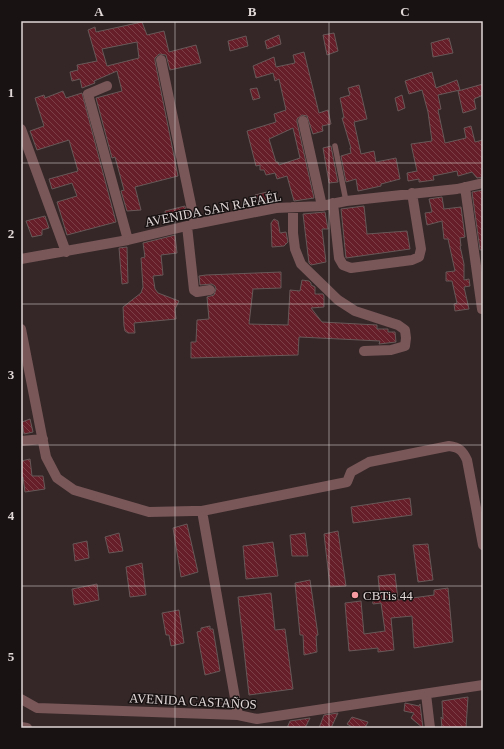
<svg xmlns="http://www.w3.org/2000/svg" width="504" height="749" font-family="Georgia,serif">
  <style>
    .building { fill: url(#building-back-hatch); stroke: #675858; fill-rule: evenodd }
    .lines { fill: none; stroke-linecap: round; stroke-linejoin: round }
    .service { stroke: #795759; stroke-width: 5.5 }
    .minor { stroke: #795759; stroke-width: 10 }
    .grid { fill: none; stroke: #e0d7d7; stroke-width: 1; stroke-opacity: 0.55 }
    .poi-dot { fill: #f49aa0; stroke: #181212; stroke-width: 1.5 }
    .labels { text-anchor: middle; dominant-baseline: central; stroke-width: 3; stroke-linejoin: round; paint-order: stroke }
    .street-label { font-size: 13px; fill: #e0d7d7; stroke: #181212 }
    .poi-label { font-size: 13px; fill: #e0d7d7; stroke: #181212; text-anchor: start }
    .neatline { fill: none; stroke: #e0d7d7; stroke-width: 1.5 }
    .grid-label { font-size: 13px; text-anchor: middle; font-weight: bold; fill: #e0d7d7 }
  </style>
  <defs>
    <pattern id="building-back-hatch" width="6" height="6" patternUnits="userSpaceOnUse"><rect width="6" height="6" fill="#661f29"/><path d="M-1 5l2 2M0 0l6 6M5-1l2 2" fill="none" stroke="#7c3f47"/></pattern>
  </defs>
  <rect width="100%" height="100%" fill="#352727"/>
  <path class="building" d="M142 22 147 35 164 31 169 52 196 45 201 63 170 70 166 55 159 54 155 58V61L178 176 135 187 141 210 127 211 121 191 124 190 115 157 112 158 96 98 122 91 117 71 94 81 95 83 82 88 80 79 72 81 70 72 78 70 77 65 97 61 88 30 95 27 96 32ZM137 42 139 58 107 66 102 49Z
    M334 33 338 51 327 55 323 35Z
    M279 35 281 44 267 49 265 41Z
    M246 36 248 46 230 51 228 41Z
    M449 38 453 53 433 57 431 43Z
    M304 52 319 113 328 110 331 124 322 126 323 131 313 134 307 116 302 115 297 119V122L314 198 294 201 287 176 277 179 275 173 266 175 264 170H260V165L256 166 247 131 276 122 274 114 286 110 279 79 275 81 273 73 256 78 253 66 274 57 276 67 295 63 293 55ZM293 128 300 158 279 165 278 162H276L269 139Z
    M432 72 436 88 457 80 460 90 438 95 441 109 438 110 445 143 466 138 464 128 471 126 475 142 483 140V177L477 178 472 172 458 176 457 171 433 176 434 180 419 182V179L408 181 407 173 417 171 411 144 432 141 428 112 422 90 409 94 405 81Z
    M483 84V95L474 99 476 109 463 113 458 91Z
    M359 85 367 119 354 122 361 154 374 151 376 162 396 158 400 179 381 184V186L358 191 356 179 346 182 341 156 351 153 350 148H351L342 118H344L340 98 350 95 348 88Z
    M257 88 260 98 253 100 250 89Z
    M63 91 66 98 82 93 116 222 67 235 57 202 77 196 72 183 52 189 49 179 78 171 69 140 37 150 30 131 44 126 35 98 44 95 45 98Z
    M402 95 405 108 398 111 395 98Z
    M331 146 338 182 329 183 323 148Z
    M483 190V250H480L472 192Z
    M271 191 272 200 257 204 255 195Z
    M442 197 444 209 461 207 465 237 460 238 461 246H460L464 264V280L469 279 470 286 464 287 469 309 455 311 454 304 457 303 452 281H446V272L455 271 448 239H444L442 221 427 225 425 213 432 212 429 199Z
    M185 206 186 212 166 218 165 211Z
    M364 206 367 234 407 231 410 249 346 258 341 209Z
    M325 212 328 229H322L326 262 311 265 309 263 303 214Z
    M45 216 49 228 42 230V235L32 237 26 221Z
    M274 219 278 221 280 233 286 232 288 242 284 246 272 247 271 223Z
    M175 235 177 253 161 255 163 275 153 276 155 289 158 293 179 301 175 309 176 319 134 323 135 333H128L125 331 124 326 123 307 141 293 143 287 141 258 145 257 143 243Z
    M127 247 128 283 122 284 119 248Z
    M281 272V288L253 289 249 324 288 325 290 290 300 291 302 280 309 281 311 283V285L315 287V294H323L324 296V307L311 308 322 322 377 325V329H388V332H395L396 342 379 344 380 341 299 337 298 355 191 358V342H196L197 320 209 319 207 297 214 295 216 289 215 286 212 284 200 285 199 276 206 275Z
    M30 419 33 432 24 434 22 422Z
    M30 459 32 476H43L45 489 25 492 23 477 21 478V461Z
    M410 498 412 515 353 523 351 507Z
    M187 524 198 572 181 577 173 528Z
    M338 531 346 586 330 587 324 534Z
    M119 533 123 551 109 553 105 537Z
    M305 533 308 556H292L290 535Z
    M87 541 89 558 75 561 73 544Z
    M273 542 278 576 246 579 243 546Z
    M428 544 433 580 418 582 413 545Z
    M142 563 146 595 130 597 126 567Z
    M395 574 398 600 434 595V590L448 588 453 642 414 648 412 616 391 618 394 650 378 652V648L349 651 345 603 361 601 364 634 385 631 381 603 373 604 372 597 380 596 378 576Z
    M310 580 318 635 316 636 317 652 304 655 303 635H300L295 583Z
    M97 584 99 600 74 605 72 589Z
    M271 593 275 630 285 629 293 689 249 695 238 597Z
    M179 610 184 643 171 646 169 635H166L162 613Z
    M210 626V629H213L220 671 205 675 197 632 201 631V628Z
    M468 697 466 728H442L441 717 443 719 442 701Z
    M405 703 419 706 420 704 423 728 411 718 414 713 404 711Z
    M338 713 331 728H319L324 715Z
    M352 717 368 722 365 728H354L347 724Z
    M310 718 305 728H287L290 721Z"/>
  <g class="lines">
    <path class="service" d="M335 146 346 201"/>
    <path class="minor" d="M161 60 195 224
      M107 86 88 94 128 240
      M303 121 322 206
      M21 129 66 252
      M465 187 482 309H483
      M333 203 339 258 343 265 351 268 412 260 419 257 421 249 412 193
      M293 207V233L295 249 301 264 338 300 355 311 398 325 405 330 406 338 405 346 391 350 364 351
      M187 226 194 290 197 292 210 290
      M21 259 128 240 195 224 276 208 322 206 346 201 457 189 483 183
      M21 329 46 457 57 478 74 490 149 512 193 511H202L347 482 351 472 369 462 449 446C459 447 463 451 467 460L483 545
      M21 441 43 439
      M202 511 238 715
      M426 694 430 728
      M21 699 37 708 238 715 257 719 483 685
      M21 727 27 728"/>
  </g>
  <path class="grid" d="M175 21V728M329 21V728M21 163H483M21 304H483M21 445H483M21 586H483"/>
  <circle class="poi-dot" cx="355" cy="595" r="4"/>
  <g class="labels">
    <g class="street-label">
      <text transform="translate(213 209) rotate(-11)">AVENIDA SAN RAFAÉL</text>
      <text transform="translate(193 701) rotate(3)">AVENIDA CASTAÑOS</text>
    </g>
    <g class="poi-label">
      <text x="363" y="595">CBTis 44</text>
    </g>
  </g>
  <rect width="504" height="749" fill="none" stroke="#181212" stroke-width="44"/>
  <rect x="22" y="22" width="460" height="705" class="neatline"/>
  <g class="grid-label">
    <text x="99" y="16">A</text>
    <text x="252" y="16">B</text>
    <text x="405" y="16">C</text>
    <text x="11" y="97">1</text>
    <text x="11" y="238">2</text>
    <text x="11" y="379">3</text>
    <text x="11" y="520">4</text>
    <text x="11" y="661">5</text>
  </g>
</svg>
